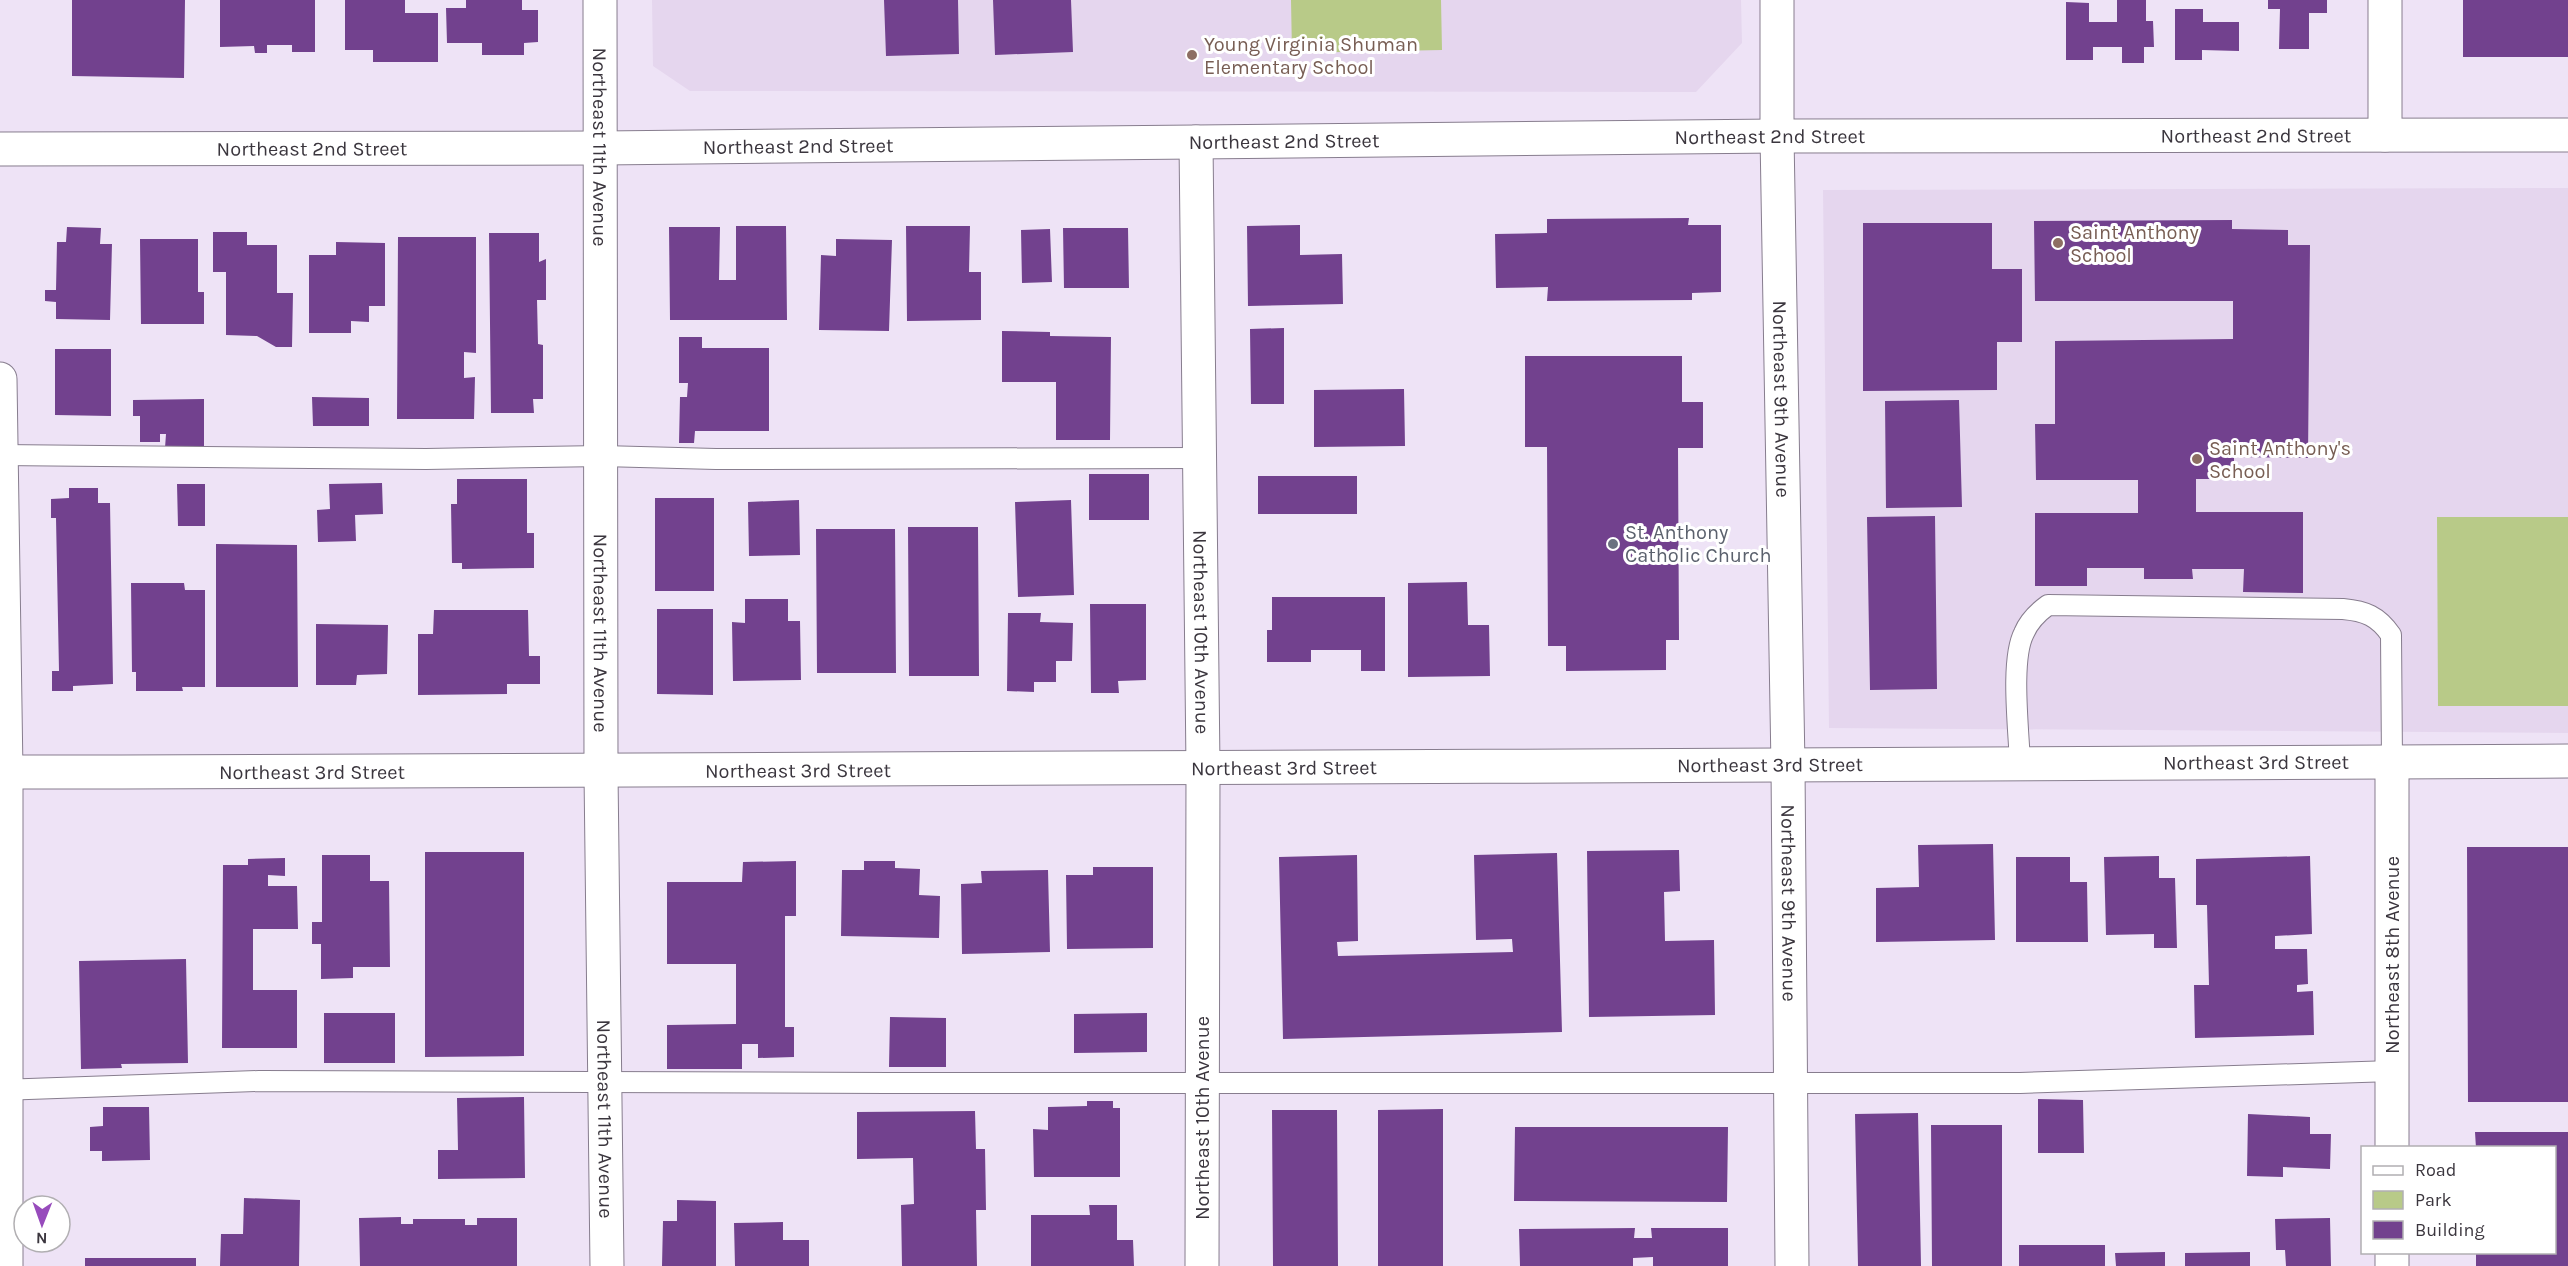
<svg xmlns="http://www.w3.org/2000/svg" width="2568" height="1266" font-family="Karla,sans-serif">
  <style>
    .built { fill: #e5d6ee }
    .green { fill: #b8ca88 }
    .building { fill: #72418e }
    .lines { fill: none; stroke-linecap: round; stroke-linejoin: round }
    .service-casing { stroke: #877d8e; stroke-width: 22 }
    .minor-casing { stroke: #877d8e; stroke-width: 35 }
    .service { stroke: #fff; stroke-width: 20 }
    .minor { stroke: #fff; stroke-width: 33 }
    .education-dot { fill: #8d6e63; stroke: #fff; stroke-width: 2 }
    .worship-dot { fill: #6b7280; stroke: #fff; stroke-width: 2 }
    .labels { text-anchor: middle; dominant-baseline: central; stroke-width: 6; stroke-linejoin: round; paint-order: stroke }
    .education-label { font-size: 20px; fill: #785e54; stroke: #fff; text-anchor: start }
    .street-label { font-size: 20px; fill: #3b363e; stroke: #fff }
    .worship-label { font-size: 20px; fill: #5b616d; stroke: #fff; text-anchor: start }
  </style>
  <rect width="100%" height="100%" fill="#eee3f6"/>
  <path class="built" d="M652 0H1741L1742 43 1696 92 690 91 653 66Z
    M2568 188V733L1829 728 1823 190Z"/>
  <path class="green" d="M1291 0H1441L1442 50 1292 53Z
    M2437 517H2568V706H2438Z"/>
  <path class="building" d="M72 0H185L184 78 72 76Z
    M220 0H315V52H292V45H267V53H255L254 46 220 47Z
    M345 0H405V13H438V62H373V50H345Z
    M466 0H522V10H538V42L524 43V55H482V43H447L446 8H466Z
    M884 0H958L959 54 886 56Z
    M993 0H1071L1073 52 995 55Z
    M2117 0H2146V21H2153L2154 47H2144V63H2122V47H2093V60H2066V2L2089 3V22H2117Z
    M2268 0H2327V13H2309V49H2279L2280 9H2268Z
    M2463 0H2568V57H2463Z
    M2175 9H2203V22H2239V51L2202 50V60H2175Z
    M1689 218 1688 225H1721V292L1692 293V300L1547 301 1548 287 1496 288 1495 234 1547 233V219Z
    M2232 220V229L2288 230V245H2310L2308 458 2234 457V479H2196V512H2303V593L2243 592 2244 569H2192L2193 579H2144V568H2087V586H2035V513H2138V480H2036L2035 424H2055V341L2233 339V301H2035L2034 221Z
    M1863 223H1992V269H2022V342H1997V390L1863 391Z
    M1300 225V255L1342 254 1343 304 1248 306 1247 226Z
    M736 226H786L787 320H670L669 227H720L719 280H736Z
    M906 226H970L969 272H981V320L907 321Z
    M67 227 101 228 100 244H112L110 320 56 319V302L45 301V290H56L57 242H66Z
    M1063 228H1128L1129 288H1064Z
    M1050 229 1052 282 1022 283 1021 230Z
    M213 232H247V245H277V293H293L292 347H276L257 336 226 335V272H213Z
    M489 233H539V262L546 259V300H537L538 344 543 345V399H533L534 413H491Z
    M398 237H476V353L464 352V378L475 377 474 419H397Z
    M140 239H198V292H204V324H141Z
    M836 239 892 240 889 331 819 330 821 255 836 256Z
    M336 242 385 243V306H369V322L351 321V333H309V255H336Z
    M1284 328V404H1251L1250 329Z
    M1002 331 1050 332V336L1111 337 1110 440H1056V382H1002Z
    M679 337H702V348H769V431H695L694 443H679L680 397H687L688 383H679Z
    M55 349H111V416L55 415Z
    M1525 356H1682V402H1703V448H1678L1679 640H1666V670L1566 671V646H1548L1547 447H1525Z
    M1404 389 1405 446 1314 447V390Z
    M312 397 369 398V426H313Z
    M204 399V448H165L166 434H160V442H140V416H133V400Z
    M1959 400 1962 507 1886 508 1885 401Z
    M1089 474H1149V520H1089Z
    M1258 476H1357V514H1258Z
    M457 479H527V533H534V568L462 569V563H452L451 504H457Z
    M382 483 383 514 355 515 356 541 318 542 317 510 330 509 329 484Z
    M177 484H205V526H178Z
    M69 488H98V503H110L113 684 73 686V691H52V671H59L56 518H51V499L69 498Z
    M655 498H714V591H655Z
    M799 500 800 555 749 556 748 502Z
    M1071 500 1074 595 1018 597 1015 502Z
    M1935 516 1937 689 1870 690 1867 517Z
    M908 527H978L979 676H909Z
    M816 529H895L896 673H817Z
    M216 544 297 545 298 687H216Z
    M1467 582 1468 625H1489L1490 676 1408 677V583Z
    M131 583H184L185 590H205V687H182L183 691H136V672H132Z
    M1272 597H1385V671H1361V650H1311V662H1267V630H1272Z
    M745 599H788V621H800L801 680 733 681 732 622 745 623Z
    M1090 604H1146V680L1118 681 1119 693H1091Z
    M657 609H713V695L657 694Z
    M434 610H528L529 656H540V684H507V694L418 695V634H433Z
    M1008 613H1041L1040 622 1073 623 1072 661H1056V682H1034V692L1007 691Z
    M316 624 388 625 387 674 357 675 356 685H316Z
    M1993 844 1995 940 1876 942V888L1919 887 1918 845Z
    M2467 847H2568V1102H2468Z
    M1679 850 1680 891 1664 892 1665 941 1714 940 1715 1015 1589 1017 1587 851Z
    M425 852H524V1056L425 1057Z
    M1557 853 1562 1032 1283 1039 1279 857 1357 855 1358 941 1337 942 1338 956 1513 952 1512 939 1476 940 1474 855Z
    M322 855H370V881H389L390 967H353V978L321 979V944H312V922H322Z
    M2159 856V878H2175L2177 948H2154V934L2106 935 2104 857Z
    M2310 856 2312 934 2275 936V949H2307L2308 984 2297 985V992L2313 991 2314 1035 2195 1038 2194 985H2209L2207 905H2196V859Z
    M2016 857H2070V882H2087L2088 942H2016Z
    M285 858V876L268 875V886H297L298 929H253V990H297V1048H222L223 865H248V859Z
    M796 861V916H785V1027H794V1057L758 1058V1044H742V1069H667V1025L736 1024V964H667V882H742L743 862Z
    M864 861H895V868L920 869 919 895 940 896 939 938 841 936 842 870H864Z
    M1093 867H1153V948L1067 949 1066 875H1093Z
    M1048 870 1050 952 962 954 961 884 982 883 981 871Z
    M186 959 188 1063 121 1064 122 1068 81 1069 79 961Z
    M324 1013H395V1063H324Z
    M1147 1013V1052L1074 1053V1014Z
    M890 1017 946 1018V1067H889Z
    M524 1097 525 1178 438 1179V1150H458L457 1098Z
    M2038 1099 2083 1100 2084 1153H2038Z
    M1087 1101H1113V1108H1120V1177H1034L1033 1129 1048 1130V1107L1087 1106Z
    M103 1107H149L150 1160 102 1161V1151H90V1127L103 1126Z
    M1443 1109V1266H1378V1110Z
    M1272 1110H1337L1338 1266H1273Z
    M975 1111 976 1149H985L986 1210H976L977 1266H902L901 1205 914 1204 913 1158 857 1159V1112Z
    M1918 1113 1921 1266H1858L1855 1114Z
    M2248 1114 2310 1117V1134H2331L2330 1169 2283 1167V1177L2247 1176Z
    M1931 1125H2002V1266H1932Z
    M1515 1127H1728L1727 1202 1514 1201Z
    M2475 1132H2568V1266H2476V1252H2554V1148H2476Z
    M244 1198 300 1200 299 1266H220L221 1234H243Z
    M677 1200 716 1201V1266H662L663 1221H677Z
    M1089 1205H1117V1240H1133L1134 1266H1031V1215H1090Z
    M401 1217V1224H413V1219H465V1225H477V1218H517V1266H360L359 1218Z
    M2330 1218 2331 1266H2286L2285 1250H2276L2275 1219Z
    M783 1222V1240H809V1266H735L734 1223Z
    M1635 1228 1634 1238H1652L1651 1228H1728V1266H1653V1257L1633 1258V1266H1520L1519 1229Z
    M2019 1245H2105V1266H2019Z
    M2165 1252V1266H2116L2115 1253Z
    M2250 1252V1266H2185V1253Z
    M85 1258H196V1266H85Z"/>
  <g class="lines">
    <defs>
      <path id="service" d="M0 455 426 459 602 456 716 459 1198 458
        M2020 764C2019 732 2010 660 2024 633 2029 621 2037 613 2048 605L2343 609C2365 611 2378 616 2391 635L2392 762
        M0 1090 259 1081 888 1083H2020L2392 1071"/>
      <g id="minor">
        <path id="s1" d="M600 0 601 773 607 1266"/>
        <path id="s2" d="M1777 0V136L1788 766 1792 1266"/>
        <path d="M2385 0V135"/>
        <path id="s3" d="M1196 142 1203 767 1202 1266"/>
        <path id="s4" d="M0 149 602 148 1777 136 2568 135"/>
        <path d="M0 379 6 772V1266"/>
        <path d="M2392 762V1148"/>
        <path id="s5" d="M0 772C856 773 1712 763 2568 761"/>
        <path d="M2392 1252V1266"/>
      </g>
    </defs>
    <use href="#service" class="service-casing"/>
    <use href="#minor" class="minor-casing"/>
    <use href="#service" class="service"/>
    <use href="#minor" class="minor"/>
  </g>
  <g class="education-dot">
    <circle cx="1192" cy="55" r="6"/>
    <circle cx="2058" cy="243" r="6"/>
    <circle cx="2197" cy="459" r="6"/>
  </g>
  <circle class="worship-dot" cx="1613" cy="544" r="6"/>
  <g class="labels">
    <g class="education-label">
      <text x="1204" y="44">Young Virginia Shuman<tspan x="1204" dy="23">Elementary School</tspan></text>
      <text x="2070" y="232">Saint Anthony<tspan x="2070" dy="23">School</tspan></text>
      <text x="2209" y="448">Saint Anthony's<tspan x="2209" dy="23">School</tspan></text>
    </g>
    <g class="street-label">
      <text stroke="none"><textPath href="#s4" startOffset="2256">Northeast 2nd Street</textPath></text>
      <text stroke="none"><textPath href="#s4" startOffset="1770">Northeast 2nd Street</textPath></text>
      <text stroke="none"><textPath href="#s4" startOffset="1284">Northeast 2nd Street</textPath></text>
      <text stroke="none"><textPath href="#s4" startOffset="798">Northeast 2nd Street</textPath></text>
      <text stroke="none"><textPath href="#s1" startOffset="147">Northeast 11th Avenue</textPath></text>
      <text stroke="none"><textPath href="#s4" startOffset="312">Northeast 2nd Street</textPath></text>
      <text stroke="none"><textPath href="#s2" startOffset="399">Northeast 9th Avenue</textPath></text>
      <text stroke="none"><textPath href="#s3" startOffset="490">Northeast 10th Avenue</textPath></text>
      <text stroke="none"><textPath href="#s1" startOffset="633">Northeast 11th Avenue</textPath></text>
      <text stroke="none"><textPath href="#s5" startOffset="2256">Northeast 3rd Street</textPath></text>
      <text stroke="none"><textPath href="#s5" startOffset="1770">Northeast 3rd Street</textPath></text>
      <text stroke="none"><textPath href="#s5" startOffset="1284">Northeast 3rd Street</textPath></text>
      <text stroke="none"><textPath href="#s5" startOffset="798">Northeast 3rd Street</textPath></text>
      <text stroke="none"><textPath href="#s5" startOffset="312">Northeast 3rd Street</textPath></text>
      <text stroke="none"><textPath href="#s2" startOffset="903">Northeast 9th Avenue</textPath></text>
      <text transform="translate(2392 955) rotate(-90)">Northeast 8th Avenue</text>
      <text transform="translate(1202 1118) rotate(-90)">Northeast 10th Avenue</text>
      <text stroke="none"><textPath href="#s1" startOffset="1119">Northeast 11th Avenue</textPath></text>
    </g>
    <g class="worship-label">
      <text x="1625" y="532">St. Anthony<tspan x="1625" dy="23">Catholic Church</tspan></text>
    </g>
  </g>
  <rect x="2361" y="1146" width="195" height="108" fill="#ffffff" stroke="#b1afb2" stroke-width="1.5"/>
  <rect x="2373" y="1166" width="30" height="9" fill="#ffffff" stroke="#b1afb2" stroke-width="1.5"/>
  <text x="2415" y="1176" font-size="18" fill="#3b363e">Road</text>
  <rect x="2373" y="1191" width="30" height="18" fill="#b8ca88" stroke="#b1afb2" stroke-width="1.5"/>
  <text x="2415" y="1206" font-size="18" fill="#3b363e">Park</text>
  <rect x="2373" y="1221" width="30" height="18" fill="#72418e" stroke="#b1afb2" stroke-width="1.5"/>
  <text x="2415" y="1236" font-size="18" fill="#3b363e">Building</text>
  <g transform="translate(42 1224) rotate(181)"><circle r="28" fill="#ffffff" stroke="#b1afb2" stroke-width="1.5"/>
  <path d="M0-4.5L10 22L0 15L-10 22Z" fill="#974bbc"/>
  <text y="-9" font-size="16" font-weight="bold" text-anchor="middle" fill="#3b363e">N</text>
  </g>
</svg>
